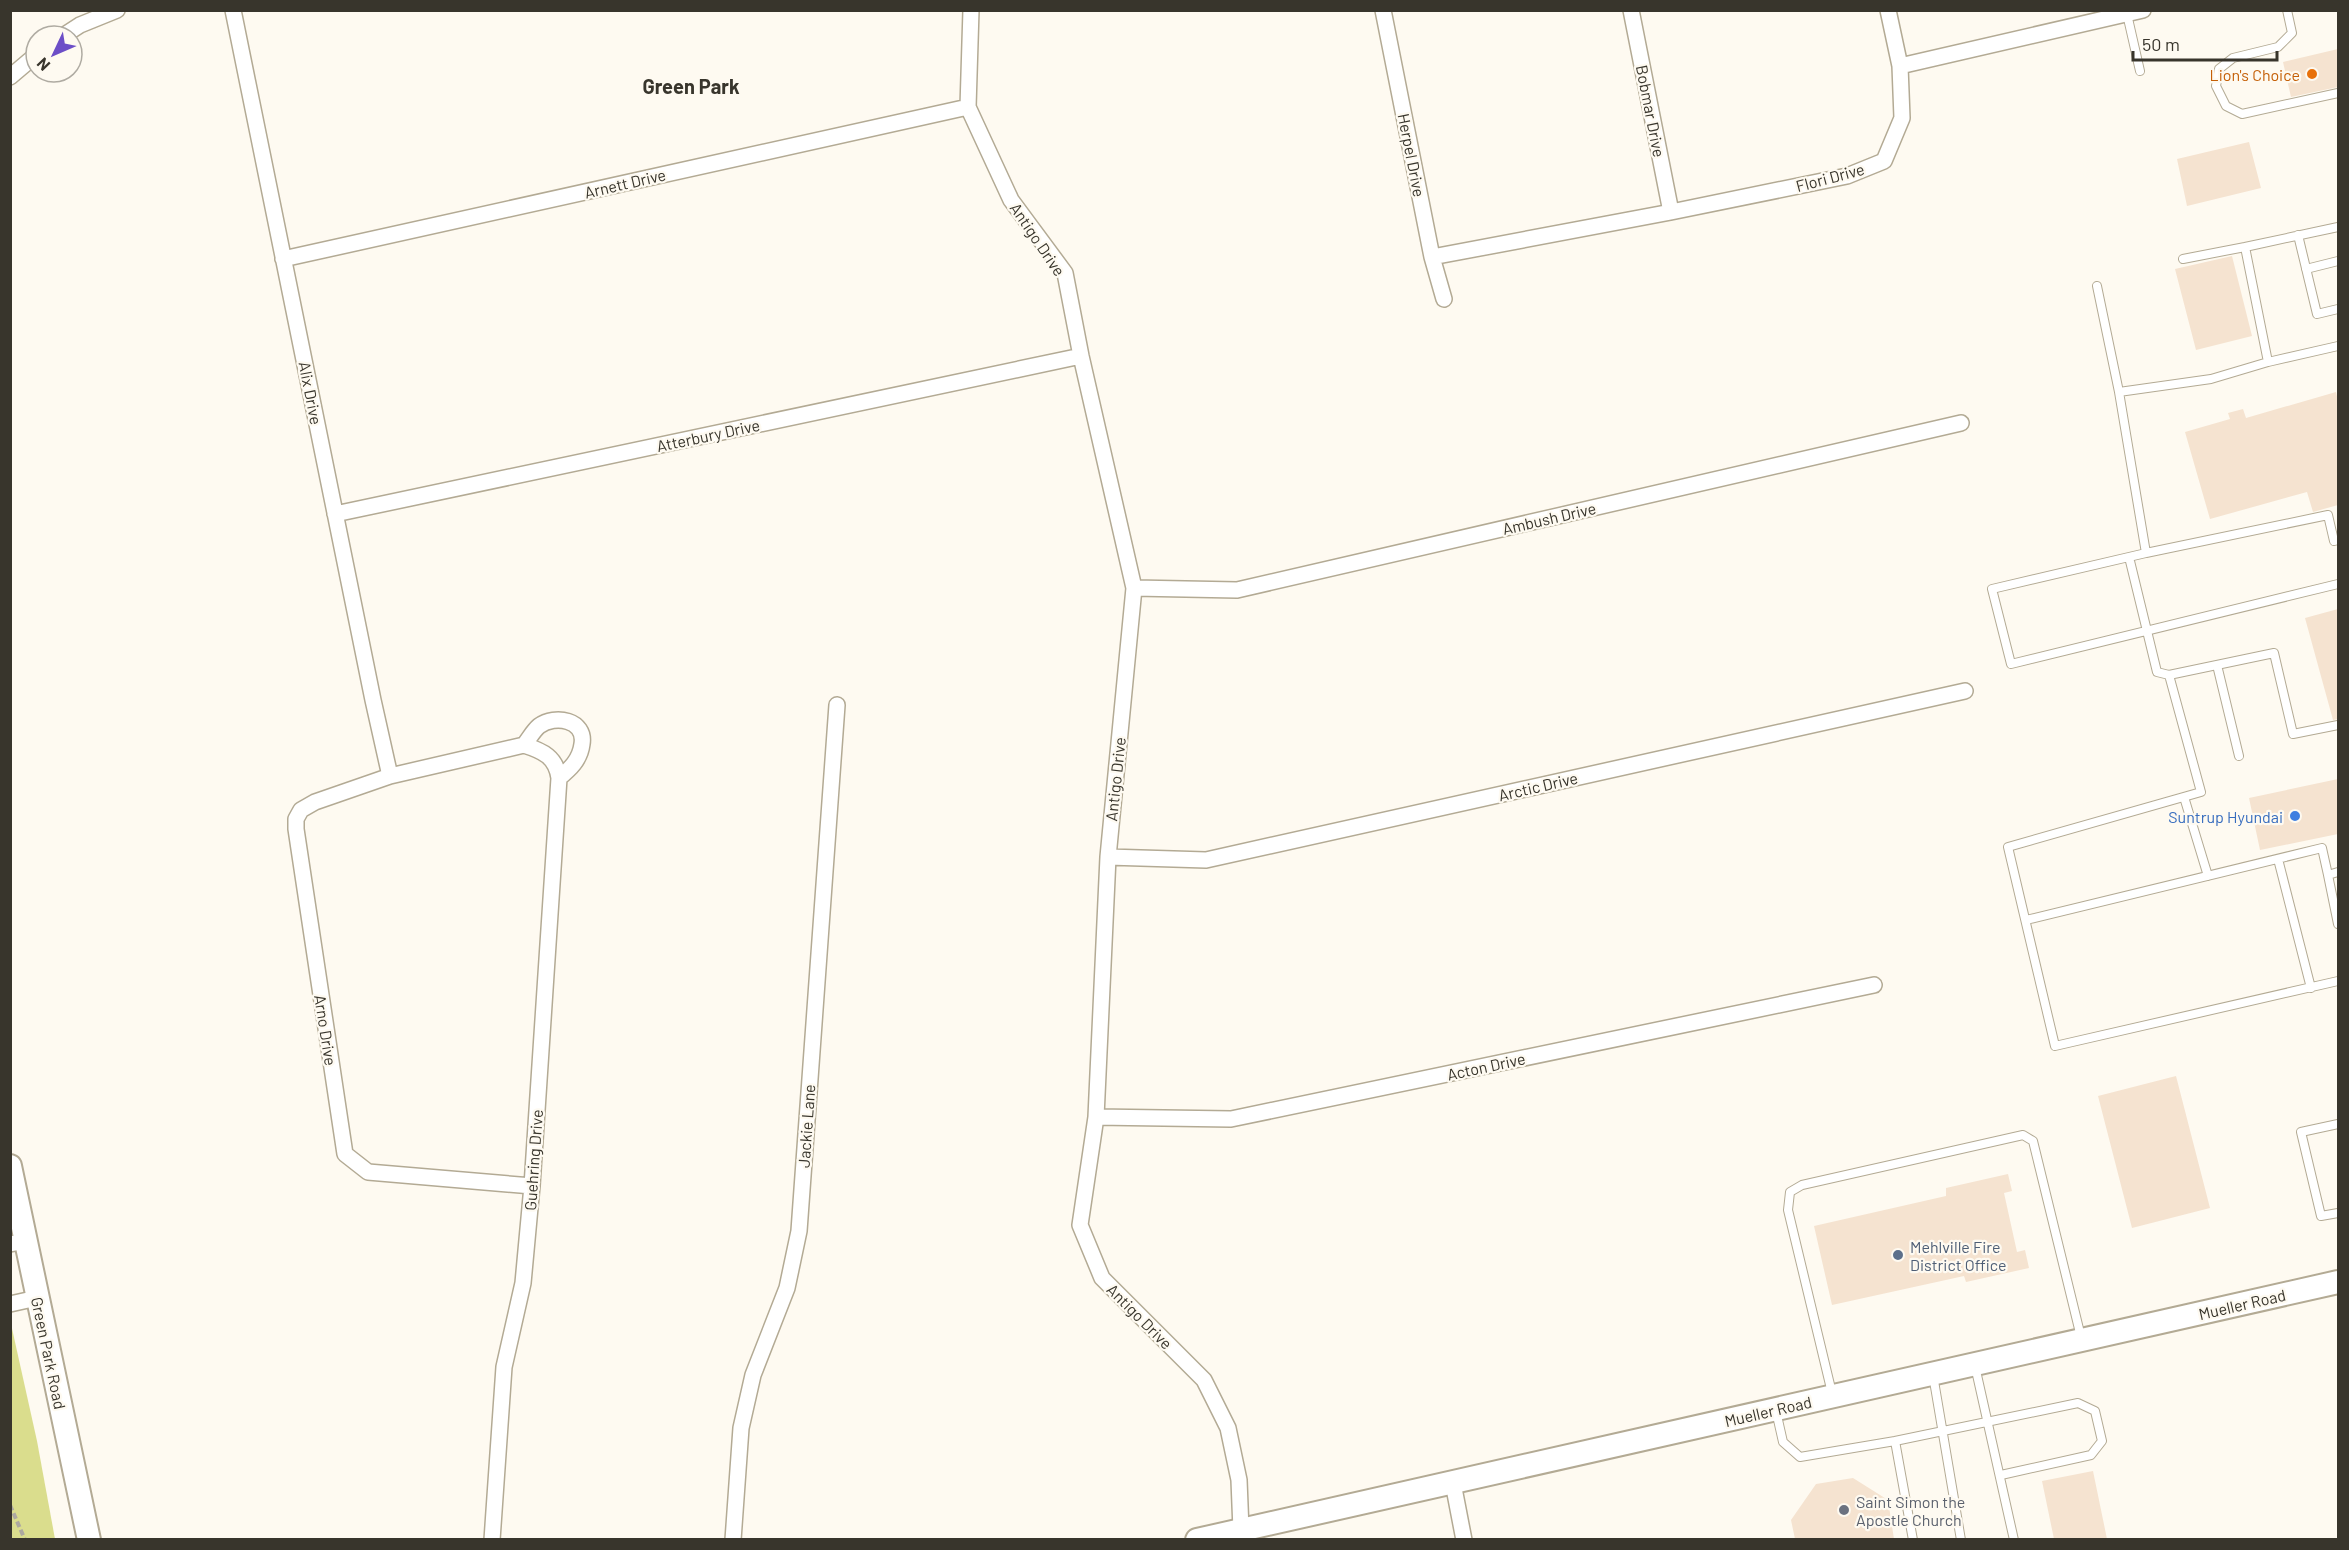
<svg xmlns="http://www.w3.org/2000/svg" width="2349" height="1550" font-family="Barlow,sans-serif">
  <style>
    .green { fill: #dadd8d }
    .building { fill: #f5e3d0 }
    .lines { fill: none; stroke-linecap: round; stroke-linejoin: round }
    .lane-casing { stroke: #b3aa94; stroke-width: 10 }
    .street-casing { stroke: #b3aa94; stroke-width: 18 }
    .secondary-casing { stroke: #b3aa94; stroke-width: 26 }
    .path { stroke: #ada9a0; stroke-width: 4; stroke-dasharray: 6 3; stroke-linecap: butt }
    .lane { stroke: #fff; stroke-width: 8 }
    .street { stroke: #fff; stroke-width: 15 }
    .secondary { stroke: #fff; stroke-width: 22 }
    .food-dot { fill: #e8710a; stroke: #fefaf1; stroke-width: 2 }
    .shop-dot { fill: #3f7fe0; stroke: #fefaf1; stroke-width: 2 }
    .service-dot { fill: #5c6f8a; stroke: #fefaf1; stroke-width: 2 }
    .worship-dot { fill: #6b7280; stroke: #fefaf1; stroke-width: 2 }
    .labels { text-anchor: middle; dominant-baseline: central; stroke-width: 4.5; stroke-linejoin: round; paint-order: stroke }
    .food-label { font-size: 16px; fill: #c56008; stroke: #fefaf1; text-anchor: end }
    .street-label { font-size: 16px; fill: #38352c; stroke: #fefaf1 }
    .shop-label { font-size: 16px; fill: #366cbe; stroke: #fefaf1; text-anchor: end }
    .service-label { font-size: 16px; fill: #4e5e75; stroke: #fefaf1; text-anchor: start }
    .worship-label { font-size: 16px; fill: #5b616d; stroke: #fefaf1; text-anchor: start }
    .quarter-label { font-size: 20px; font-weight: bold; fill: #38352c; stroke: #fefaf1 }
  </style>
  <rect width="100%" height="100%" fill="#fefaf1"/>
  <path class="green" d="M11 1324 37 1441 55 1539H11Z"/>
  <path class="building" d="M2338 49V87L2291 97 2283 62Z
    M2249 142 2261 188 2187 206 2177 159Z
    M2232 256 2252 336 2196 350 2175 269Z
    M2336 392 2338 401V505L2313 512 2307 492 2210 519 2185 432 2230 419 2228 413 2243 409 2246 418Z
    M2338 609V719L2333 720 2305 618Z
    M2338 779V834L2260 850 2249 798Z
    M2176 1076 2210 1208 2132 1228 2098 1096Z
    M2008 1174 2012 1191 2004 1193 2017 1252 2025 1250 2029 1268 1966 1282 1964 1276 1832 1305 1814 1226 1946 1196V1188Z
    M2093 1471 2107 1539H2054L2042 1481Z
    M1853 1478 1888 1500 1894 1539H1795L1791 1520 1816 1484Z"/>
  <g class="lines">
    <defs>
      <path id="lane" d="M2287 10 2292 33 2278 47 2233 58 2219 69 2216 86 2226 106 2242 114 2338 93
        M2127 14 2140 71
        M2298 235 2317 314 2338 309
        M2183 259 2245 247
        M2306 269 2338 261
        M2097 286 2119 392 2146 553 2328 515 2334 541 2338 540
        M2268 362 2245 247 2338 227
        M2119 392 2211 379 2268 362 2338 346
        M2146 553 1992 589 2011 664 2338 584
        M2129 557 2157 672 2169 675 2201 792 2008 847 2055 1046 2338 981
        M2217 665 2239 756
        M2169 675 2274 653 2293 734 2338 725
        M2184 797 2208 876
        M2278 859 2311 988
        M2338 872 2328 875 2338 924
        M2026 920 2322 848 2328 875
        M2338 1124 2301 1132 2321 1216 2338 1213
        M1975 1366 2014 1540
        M1933 1375 1961 1540
        M1832 1393 1788 1210 1790 1192 1802 1185 2023 1135 2033 1141 2081 1337
        M1776 1411 1783 1442 1800 1457 1895 1441 1913 1540
        M1895 1441 2078 1403 2095 1411 2102 1441 2091 1455 2001 1475"/>
      <path id="street" d="M233 10 373 700 390 776
        M971 10 968 107 1011 200 1065 273 1081 356 1134 588 1108 857 1096 1117 1080 1225 1102 1278 1204 1380 1228 1428 1239 1480 1241 1530
        M1383 10 1432 257 1444 299
        M1631 10 1671 212
        M1888 10 1900 66
        M63 36 80 25 117 10
        M10 77 36 55
        M1432 257 1671 212 1847 176 1884 161 1902 118 1900 66 2143 10
        M283 259 968 107
        M335 514 1081 356
        M1134 588 1237 590 1961 423
        M524 745C529 739 533 731 539 726 555 714 586 720 582 744 580 760 570 769 559 778
        M1108 857 1206 860 1965 691
        M1096 1117 1231 1119 1874 985
        M10 1244 26 1241
        M10 1304 37 1298
        M1453 1483 1464 1540
        M492 1540 504 1367 523 1283 532 1186 559 778C556 757 543 751 524 745L390 776 315 802 301 810 296 819V829L345 1154 368 1172 532 1186
        M733 1540 741 1428 753 1375 787 1288 799 1231 837 705"/>
      <path id="secondary" d="M10 1166 89 1540
        M1197 1540 2338 1282"/>
    </defs>
    <use href="#lane" class="lane-casing"/>
    <use href="#street" class="street-casing"/>
    <use href="#secondary" class="secondary-casing"/>
    <path class="path" d="M10 1505 25 1540"/>
    <use href="#lane" class="lane"/>
    <use href="#street" class="street"/>
    <use href="#secondary" class="secondary"/>
  </g>
  <circle class="food-dot" cx="2312" cy="74" r="6"/>
  <circle class="shop-dot" cx="2295" cy="816" r="6"/>
  <circle class="service-dot" cx="1898" cy="1255" r="6"/>
  <circle class="worship-dot" cx="1844" cy="1510" r="6"/>
  <g class="labels">
    <g class="food-label">
      <text x="2300" y="74">Lion's Choice</text>
    </g>
    <g class="street-label">
      <text transform="translate(1651 111) rotate(79)">Bobmar Drive</text>
      <text transform="translate(1412 155) rotate(79)">Herpel Drive</text>
      <text transform="translate(1830 177) rotate(-15)">Flori Drive</text>
      <text transform="translate(625 183) rotate(-13)">Arnett Drive</text>
      <text transform="translate(1038 239) rotate(56)">Antigo Drive</text>
      <text transform="translate(311 393) rotate(79)">Alix Drive</text>
      <text transform="translate(708 435) rotate(-12)">Atterbury Drive</text>
      <text transform="translate(1549 518) rotate(-13)">Ambush Drive</text>
      <text transform="translate(1115 779) rotate(-84)">Antigo Drive</text>
      <text transform="translate(1538 786) rotate(-13)">Arctic Drive</text>
      <text transform="translate(326 1030) rotate(81)">Arno Drive</text>
      <text transform="translate(1486 1066) rotate(-12)">Acton Drive</text>
      <text transform="translate(806 1126) rotate(-86)">Jackie Lane</text>
      <text transform="translate(533 1160) rotate(-86)">Guehring Drive</text>
      <text transform="translate(2242 1304) rotate(-13)">Mueller Road</text>
      <text transform="translate(1140 1316) rotate(45)">Antigo Drive</text>
      <text transform="translate(49 1353) rotate(78)">Green Park Road</text>
      <text transform="translate(1768 1411) rotate(-13)">Mueller Road</text>
    </g>
    <g class="shop-label">
      <text x="2283" y="816">Suntrup Hyundai</text>
    </g>
    <g class="service-label">
      <text x="1910" y="1246">Mehlville Fire<tspan x="1910" dy="18">District Office</tspan></text>
    </g>
    <g class="worship-label">
      <text x="1856" y="1501">Saint Simon the<tspan x="1856" dy="18">Apostle Church</tspan></text>
    </g>
    <g class="quarter-label">
      <text x="691" y="86">Green Park</text>
    </g>
  </g>
  <rect width="2349" height="1550" fill="none" stroke="#38352c" stroke-width="24"/>
  <g transform="translate(54 54) rotate(226)"><circle r="28" fill="#fefaf1" stroke="#afaba2" stroke-width="1.5"/>
  <path d="M0-4.5L10 22L0 15L-10 22Z" fill="#6c4ec7"/>
  <text y="-9" font-size="16" font-weight="bold" text-anchor="middle" fill="#38352c">N</text>
  </g>
  <path d="M2133 51v9h144v-9" fill="none" stroke="#38352c" stroke-width="3"/>
  <text x="2142" y="51" font-size="18" fill="#38352c" stroke="#fefaf1" stroke-width="4.5" paint-order="stroke">50 m</text>
</svg>
